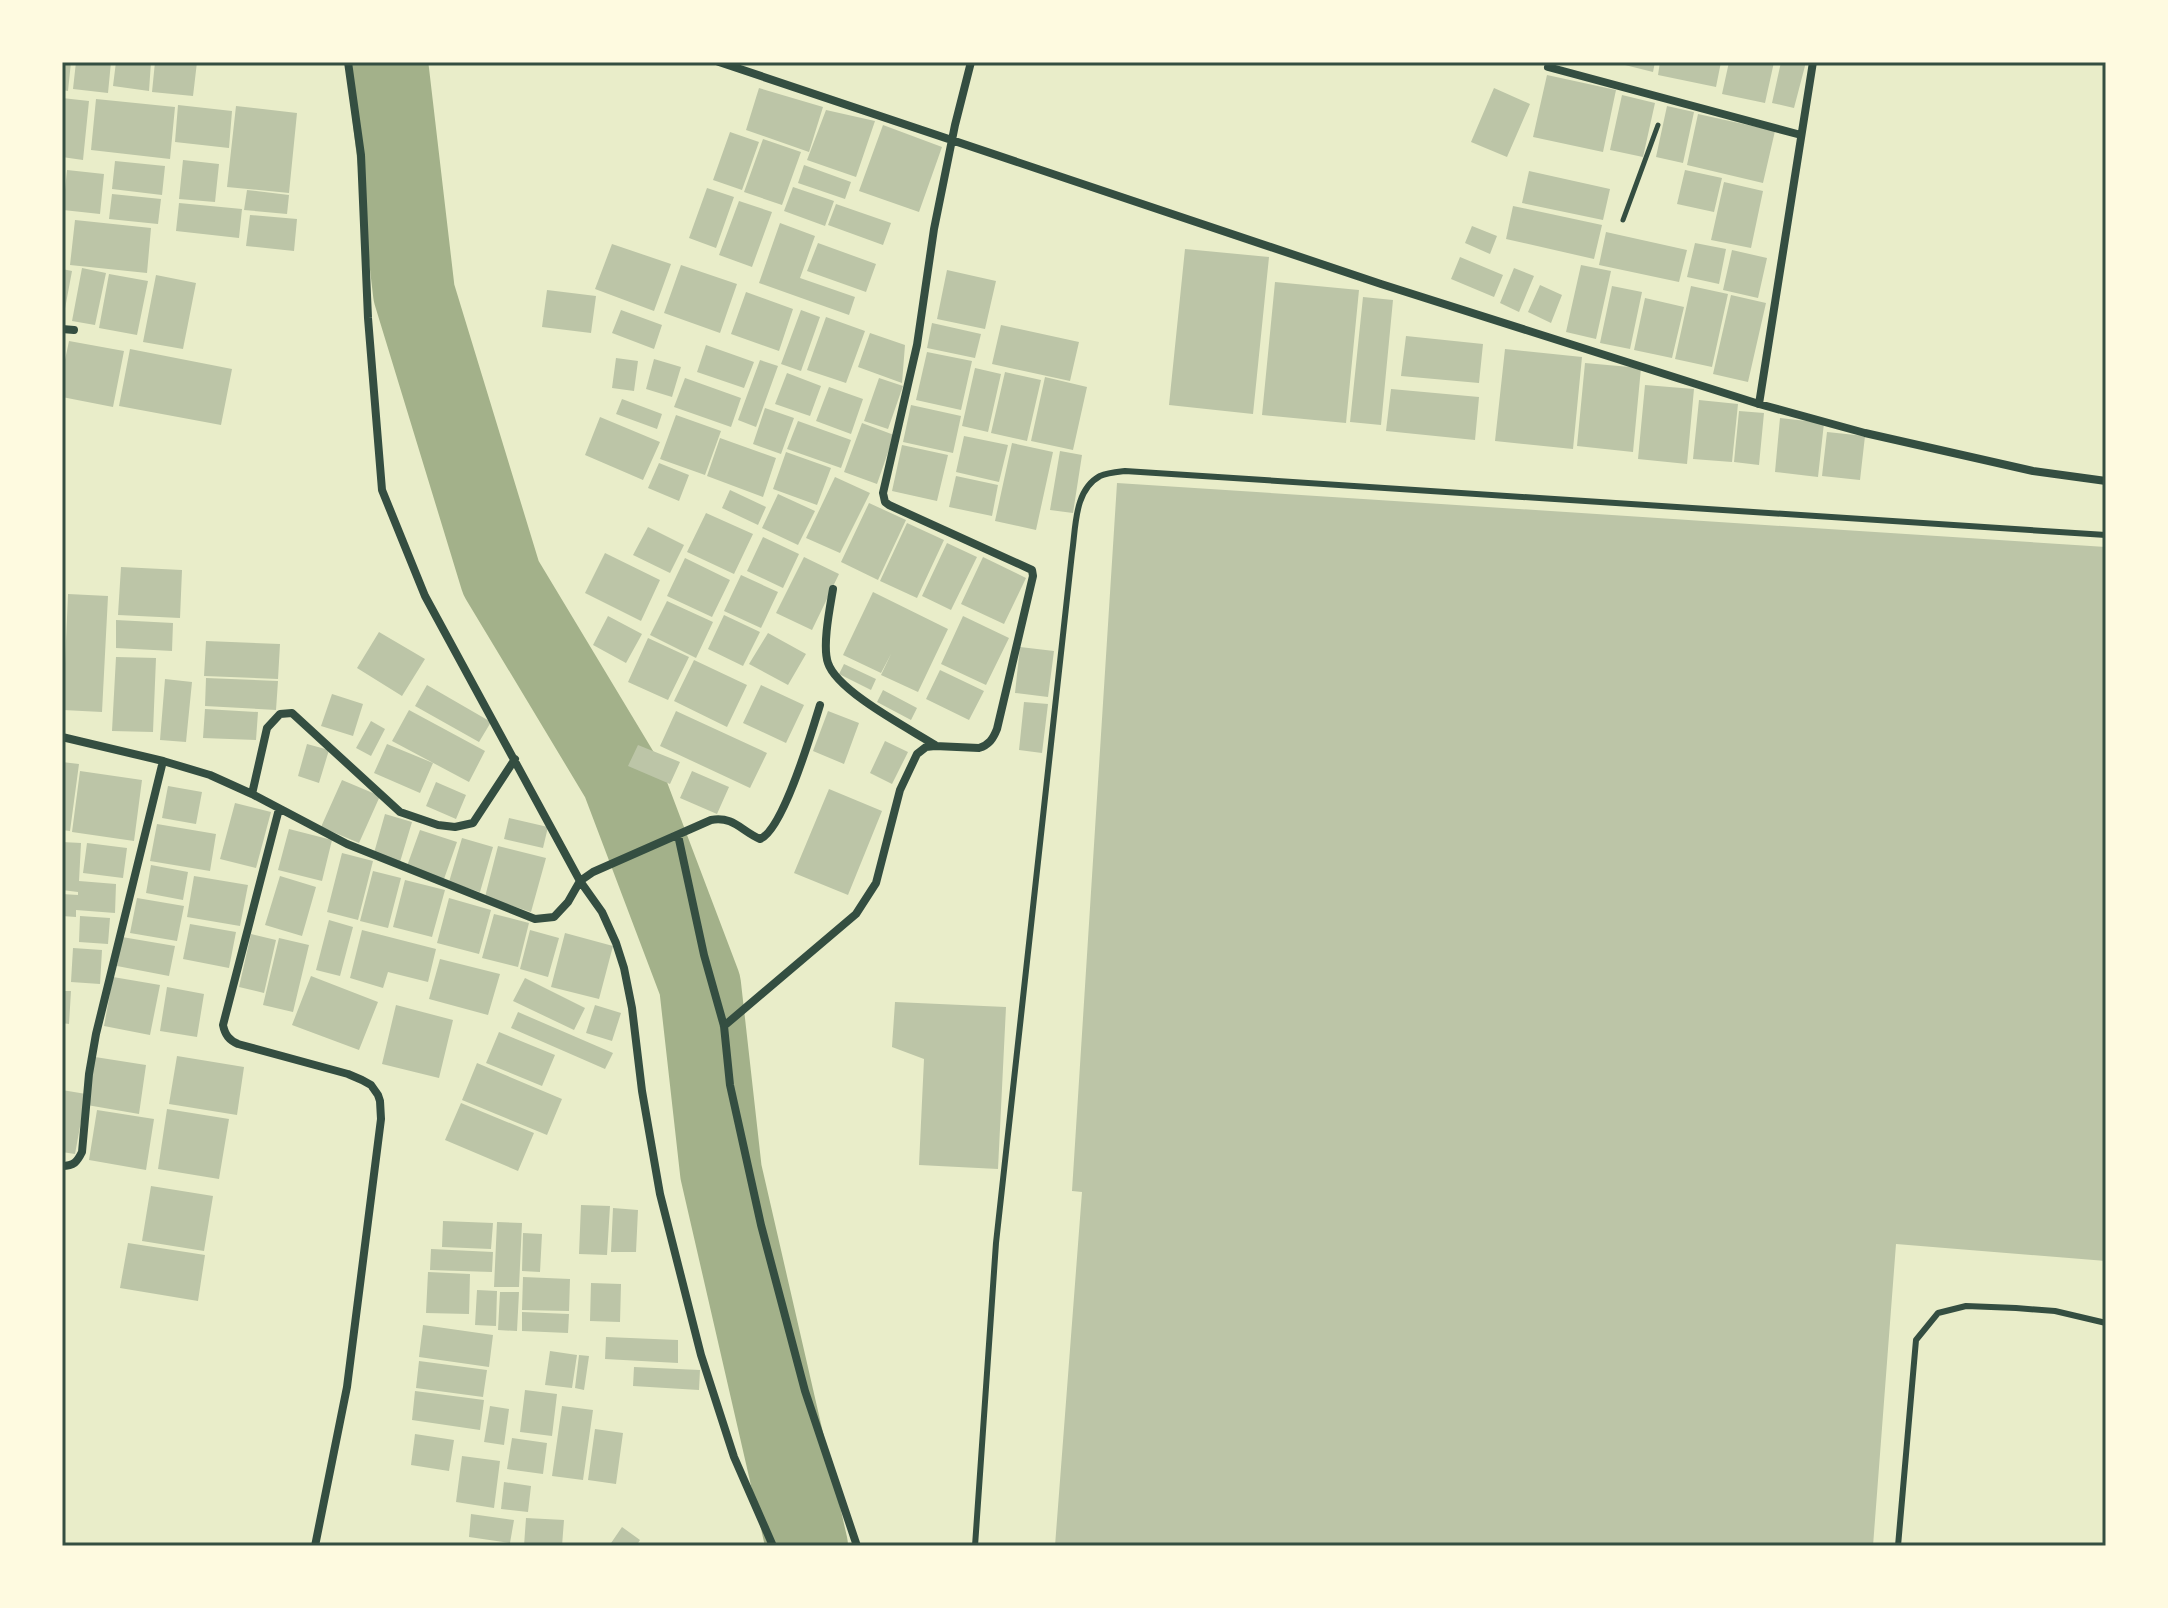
<svg xmlns="http://www.w3.org/2000/svg" width="2168" height="1608" font-family="'Source Sans 3',sans-serif">
  <style>
    .lines { fill: none; stroke-linecap: round; stroke-linejoin: round }
    .river { stroke: #a3b18a; stroke-width: 82 }
    .building { fill: #bcc5a7 }
    .path { stroke: #344e41; stroke-width: 5 }
    .service { stroke: #344e41; stroke-width: 6 }
    .minor { stroke: #344e41; stroke-width: 8 }
    .neatline { fill: none; stroke: #344e41; stroke-width: 3 }
  </style>
  <rect width="100%" height="100%" fill="#e9edc9"/>
  <g class="lines">
    <path class="river" d="M387 62 414 293 501 578 622 779 700 985 721 1172 807 1546"/>
  </g>
  <path class="building" d="M62 62H71L68 91 62 90Z
    M76 62H111L108 93 73 89Z
    M116 62H151L149 91 113 86Z
    M155 62H197L193 96 152 92Z
    M1613 62H1655L1653 72Z
    M1660 62H1721L1716 87 1658 75Z
    M1729 62H1774L1765 103 1722 94Z
    M1781 62H1806L1794 108 1772 103Z
    M1547 75 1616 90 1603 152 1533 137Z
    M759 88 823 107 809 152 746 130Z
    M1494 88 1530 104 1507 157 1471 142Z
    M1622 95 1655 103 1643 157 1610 150Z
    M62 98 89 101 83 160 62 157Z
    M96 99 175 107 170 159 91 150Z
    M178 105 232 111 229 148 175 142Z
    M236 106 297 113 289 193 227 187Z
    M1667 106 1694 112 1683 163 1656 157Z
    M826 110 875 121 856 177 807 160Z
    M1698 114 1775 131 1763 183 1687 165Z
    M883 125 942 147 919 212 859 191Z
    M730 132 759 142 742 190 713 180Z
    M763 139 801 152 782 205 744 192Z
    M183 160 219 164 215 202 179 199Z
    M115 161 165 166 162 195 112 189Z
    M804 165 851 182 845 199 798 183Z
    M67 170 104 174 100 214 63 210Z
    M1685 170 1722 178 1714 212 1677 204Z
    M1529 171 1610 189 1603 220 1522 203Z
    M1724 182 1763 191 1751 248 1711 240Z
    M793 187 834 201 825 226 784 211Z
    M707 188 734 197 716 248 689 238Z
    M247 190 289 195 287 214 244 210Z
    M112 194 161 199 158 224 109 219Z
    M739 201 772 212 752 267 719 255Z
    M179 203 242 209 239 238 176 231Z
    M836 204 891 223 883 245 828 225Z
    M1513 206 1602 225 1594 259 1506 239Z
    M250 215 297 219 294 251 246 246Z
    M75 220 151 228 147 273 70 265Z
    M780 223 815 236 800 278 855 297 849 315 759 283Z
    M1472 226 1497 236 1490 254 1465 243Z
    M1606 232 1687 250 1679 282 1599 265Z
    M818 243 876 264 866 292 807 271Z
    M1695 243 1726 249 1719 284 1687 277Z
    M612 244 671 264 654 311 595 289Z
    M1185 249 1269 257 1253 414 1169 405Z
    M1732 250 1767 258 1758 298 1723 290Z
    M1460 257 1503 275 1494 297 1451 279Z
    M681 265 737 284 720 333 664 313Z
    M1581 265 1611 271 1596 339 1566 332Z
    M82 268 106 273 95 325 72 321Z
    M1514 268 1534 276 1519 312 1500 303Z
    M62 269 72 271 64 314H62Z
    M947 270 996 281 985 329 937 319Z
    M109 274 148 281 137 335 99 328Z
    M156 275 196 283 183 349 143 342Z
    M1275 282 1359 290 1346 423 1262 415Z
    M1540 285 1562 295 1551 323 1528 312Z
    M1612 286 1642 292 1630 349 1600 343Z
    M1691 286 1728 294 1712 367 1675 359Z
    M547 290 596 296 591 333 542 327Z
    M746 292 793 309 779 351 731 334Z
    M1731 295 1766 303 1748 382 1713 374Z
    M1363 297 1393 300 1381 425 1350 422Z
    M1645 298 1684 307 1672 358 1634 350Z
    M621 310 662 325 654 349 612 333Z
    M801 310 820 317 801 371 781 364Z
    M826 317 865 331 846 383 807 370Z
    M932 323 981 334 975 358 927 348Z
    M1001 325 1079 342 1070 381 992 364Z
    M870 333 905 345 902 383 858 367Z
    M1406 336 1483 344 1479 383 1401 376Z
    M69 341 124 351 113 407 62 397V374Z
    M706 345 754 362 744 388 697 372Z
    M130 349 232 369 221 425 119 406Z
    M1505 349 1582 357 1573 449 1495 441Z
    M927 352 972 361 961 410 916 400Z
    M616 358 638 361 634 391 612 388Z
    M654 359 681 367 672 397 646 389Z
    M760 360 778 366 756 427 738 420Z
    M1585 363 1641 368 1633 452 1577 446Z
    M975 368 1001 374 988 432 962 426Z
    M1005 372 1041 380 1027 441 991 433Z
    M787 373 821 386 810 416 775 404Z
    M1045 377 1087 387 1073 450 1031 441Z
    M685 378 741 398 731 427 674 407Z
    M879 378 903 386 888 429 864 421Z
    M1645 385 1694 389 1687 464 1638 459Z
    M829 387 863 399 851 434 816 421Z
    M1391 389 1479 397 1475 440 1386 431Z
    M622 399 662 414 657 429 616 414Z
    M1699 400 1738 404 1732 462 1693 459Z
    M911 405 961 416 953 453 903 442Z
    M765 408 794 418 781 454 753 444Z
    M1739 411 1764 413 1759 465 1734 462Z
    M676 415 721 431 705 475 660 459Z
    M600 417 660 442 643 480 585 455Z
    M1780 418 1824 423 1818 477 1775 472Z
    M798 421 851 440 841 468 787 449Z
    M862 423 894 435 877 484 844 472Z
    M1827 432 1865 436 1860 480 1822 476Z
    M964 436 1008 445 999 482 956 472Z
    M720 438 776 458 763 497 707 476Z
    M1012 443 1053 452 1036 530 995 521Z
    M902 445 948 455 937 501 892 491Z
    M1060 451 1082 455 1073 513 1050 510Z
    M786 452 831 468 817 505 773 489Z
    M659 463 689 475 679 501 648 488Z
    M956 476 998 485 992 516 949 507Z
    M835 477 870 493 840 553 806 538Z
    M1117 483 2106 547V1261L1896 1244 1873 1546H1055L1082 1192 1072 1191Z
    M730 490 766 507 758 525 722 508Z
    M778 494 815 511 798 545 762 528Z
    M869 503 906 520 878 580 841 562Z
    M706 513 753 534 734 574 687 552Z
    M907 523 944 540 917 598 880 581Z
    M648 527 684 545 670 573 633 555Z
    M763 537 799 554 783 588 747 571Z
    M947 543 977 557 951 610 922 596Z
    M605 553 660 580 641 621 585 593Z
    M804 557 839 574 812 630 776 613Z
    M983 557 1026 578 1004 624 961 604Z
    M685 558 730 580 712 617 667 596Z
    M121 567 182 570 180 618 118 615Z
    M741 575 778 592 761 628 724 611Z
    M873 592 948 629 918 692 881 675 891 654 881 673 843 655Z
    M68 594 108 596 102 712 63 710Z
    M667 601 713 622 696 658 650 635Z
    M724 615 760 632 743 666 708 649Z
    M608 616 642 634 626 663 593 645Z
    M963 616 1009 638 986 685 941 664Z
    M116 620 173 623 172 651 116 648Z
    M379 632 425 659 402 696 357 668Z
    M768 633 806 654 788 685 749 664Z
    M648 638 689 657 668 700 628 682Z
    M206 641 280 644 278 679 204 676Z
    M1020 647 1054 651 1048 697 1015 693Z
    M116 657 156 658 153 732 112 731Z
    M694 660 747 685 727 727 674 701Z
    M844 664 876 679 871 690 839 674Z
    M940 670 984 691 969 720 926 699Z
    M206 678 278 681 276 710 205 706Z
    M165 679 192 682 186 742 160 740Z
    M427 685 491 722 479 742 415 706Z
    M761 685 804 705 786 743 743 723Z
    M883 690 917 708 911 720 877 702Z
    M332 694 363 704 353 736 321 726Z
    M1024 702 1048 704 1042 753 1019 750Z
    M205 709 258 712 256 740 203 738Z
    M409 710 485 751 469 782 392 741Z
    M676 711 767 753 750 788 660 746Z
    M828 711 859 723 844 764 813 751Z
    M371 721 385 729 371 756 356 748Z
    M885 741 908 752 892 784 870 773Z
    M307 744 329 750 319 783 298 776Z
    M387 744 433 763 420 793 374 773Z
    M638 745 680 762 670 784 628 766Z
    M62 762 79 764 70 831 62 830Z
    M80 771 142 780 134 841 72 832Z
    M692 771 729 787 717 814 680 798Z
    M342 780 380 796 359 843 321 827Z
    M436 782 466 795 456 819 426 806Z
    M168 786 202 792 196 824 162 818Z
    M829 789 882 811 848 895 794 873Z
    M235 803 271 812 256 868 220 859Z
    M385 814 412 822 400 862 374 853Z
    M509 818 548 827 543 848 504 839Z
    M157 824 216 834 210 871 150 861Z
    M289 829 332 840 322 881 278 870Z
    M420 830 457 842 444 879 407 866Z
    M462 838 493 847 480 892 449 882Z
    M62 842 81 843 79 881 116 884 115 913 76 910V917L62 916V894L78 895V892L62 890Z
    M87 843 127 848 123 878 83 873Z
    M498 846 546 858 531 912 485 897Z
    M342 853 373 861 358 920 327 912Z
    M151 865 188 872 183 900 146 893Z
    M373 871 401 878 388 928 360 921Z
    M194 876 248 885 240 926 187 917Z
    M280 876 316 887 302 936 265 925Z
    M405 880 445 890 432 937 393 927Z
    M137 898 184 906 177 941 130 933Z
    M449 898 491 910 479 954 437 943Z
    M494 914 529 923 518 967 482 958Z
    M80 916 110 918 108 944 79 942Z
    M329 920 353 927 340 976 316 970Z
    M190 924 236 932 229 968 183 959Z
    M362 930 436 949 428 982 388 972 383 988 350 978Z
    M530 930 559 938 548 977 520 969Z
    M565 933 613 946 599 999 551 987Z
    M251 934 276 940 264 993 239 987Z
    M122 937 175 946 169 976 117 966Z
    M279 938 309 945 293 1012 263 1005Z
    M73 948 102 950 100 984 71 982Z
    M440 959 500 974 488 1015 429 999Z
    M311 976 378 1002 359 1050 292 1025Z
    M113 977 160 985 150 1035 104 1026Z
    M525 978 585 1008 574 1030 513 1001Z
    M167 987 204 994 197 1037 160 1031Z
    M62 991H71L69 1024 62 1023Z
    M895 1002 1006 1007 998 1169 919 1165 924 1059 892 1047Z
    M396 1005 453 1020 439 1078 382 1064Z
    M595 1005 621 1013 612 1041 586 1033Z
    M518 1012 613 1053 605 1069 511 1028Z
    M499 1032 555 1055 542 1086 486 1063Z
    M177 1056 244 1067 237 1115 169 1104Z
    M95 1057 146 1065 139 1114 87 1105Z
    M477 1063 562 1099 547 1135 462 1100Z
    M62 1090 86 1094 75 1154 62 1152Z
    M461 1103 534 1133 518 1171 445 1140Z
    M167 1109 229 1119 219 1179 158 1169Z
    M97 1110 154 1119 146 1170 89 1160Z
    M151 1186 213 1196 204 1251 142 1241Z
    M581 1205 610 1206 607 1255 579 1254Z
    M613 1208 638 1210 636 1252H611Z
    M443 1221 493 1223 491 1249 442 1247Z
    M497 1222 522 1223 519 1287H494Z
    M523 1233 542 1234 540 1272 522 1271Z
    M128 1243 205 1255 198 1301 120 1288Z
    M431 1249 493 1252 492 1272 430 1270Z
    M428 1272 470 1274 469 1314 426 1313Z
    M523 1277 570 1279 569 1311 522 1310Z
    M591 1283 621 1284 620 1322 590 1321Z
    M477 1290 497 1291 496 1326 475 1325Z
    M500 1292H519L517 1331 498 1330Z
    M522 1312 569 1314 568 1333 522 1331Z
    M423 1325 493 1335 489 1367 419 1357Z
    M606 1337 678 1340V1363L605 1359Z
    M550 1351 577 1355 572 1388 545 1385Z
    M579 1355 589 1356 584 1390 575 1388Z
    M419 1361 487 1370 483 1397 416 1388Z
    M634 1367 700 1370 699 1390 633 1386Z
    M525 1390 557 1394 552 1436 520 1432Z
    M415 1391 484 1400 480 1430 412 1420Z
    M490 1406 509 1409 504 1445 484 1442Z
    M562 1406 593 1410 583 1480 552 1476Z
    M595 1429 623 1433 616 1484 588 1480Z
    M415 1434 454 1440 449 1471 411 1465Z
    M512 1438 547 1443 543 1474 507 1469Z
    M462 1456 500 1461 494 1508 456 1502Z
    M504 1482 531 1486 528 1512 501 1509Z
    M471 1514 514 1520 510 1543 469 1537Z
    M526 1518 564 1520 562 1546H524Z
    M622 1527 640 1540 636 1546H609Z"/>
  <g class="lines">
    <path class="path" d="M1623 220 1658 125"/>
    <path class="service" d="M975 1546 996 1243 1072 553C1076 527 1074 490 1100 476 1107 473 1117 472 1125 471L2106 535
      M1898 1546 1916 1340 1938 1313 1966 1306 2016 1308 2055 1311 2106 1323"/>
    <path class="minor" d="M348 62 361 155 368 318 382 490 425 596 580 881 593 872 711 820C734 816 741 831 760 839 783 830 812 731 820 705
      M719 62 1381 284 1759 404 1865 433 2033 471 2106 481
      M1548 67 1801 135
      M62 329 74 330
      M1759 404 1813 62
      M833 589C830 607 822 646 828 663 837 691 908 728 935 745
      M62 737 163 761 210 775 252 794 347 844 535 919 554 917 568 902 580 881 602 912 616 943 624 968 632 1008 642 1091 660 1194 701 1355 734 1457 773 1546
      M252 794 267 728 280 714 292 713 400 812 438 825 455 827 473 823 515 759
      M279 809 223 1025C225 1035 229 1040 238 1044L348 1074 362 1080 371 1085 378 1095 380 1101 381 1119 347 1387 315 1546
      M678 835 704 955 724 1026 730 1085 761 1225 805 1391 857 1546
      M724 1026 856 914 876 883 900 790 917 754 926 747 935 746 979 748C989 745 993 739 997 729L1033 576 1032 570 889 505 885 502 883 493 917 345 934 229 955 125 971 62
      M62 1166C74 1166 77 1162 82 1152L89 1074 96 1034 163 761"/>
  </g>
  <rect width="2168" height="1608" fill="none" stroke="#fefae0" stroke-width="128"/>
  <rect x="64" y="64" width="2040" height="1480" class="neatline"/>
</svg>
